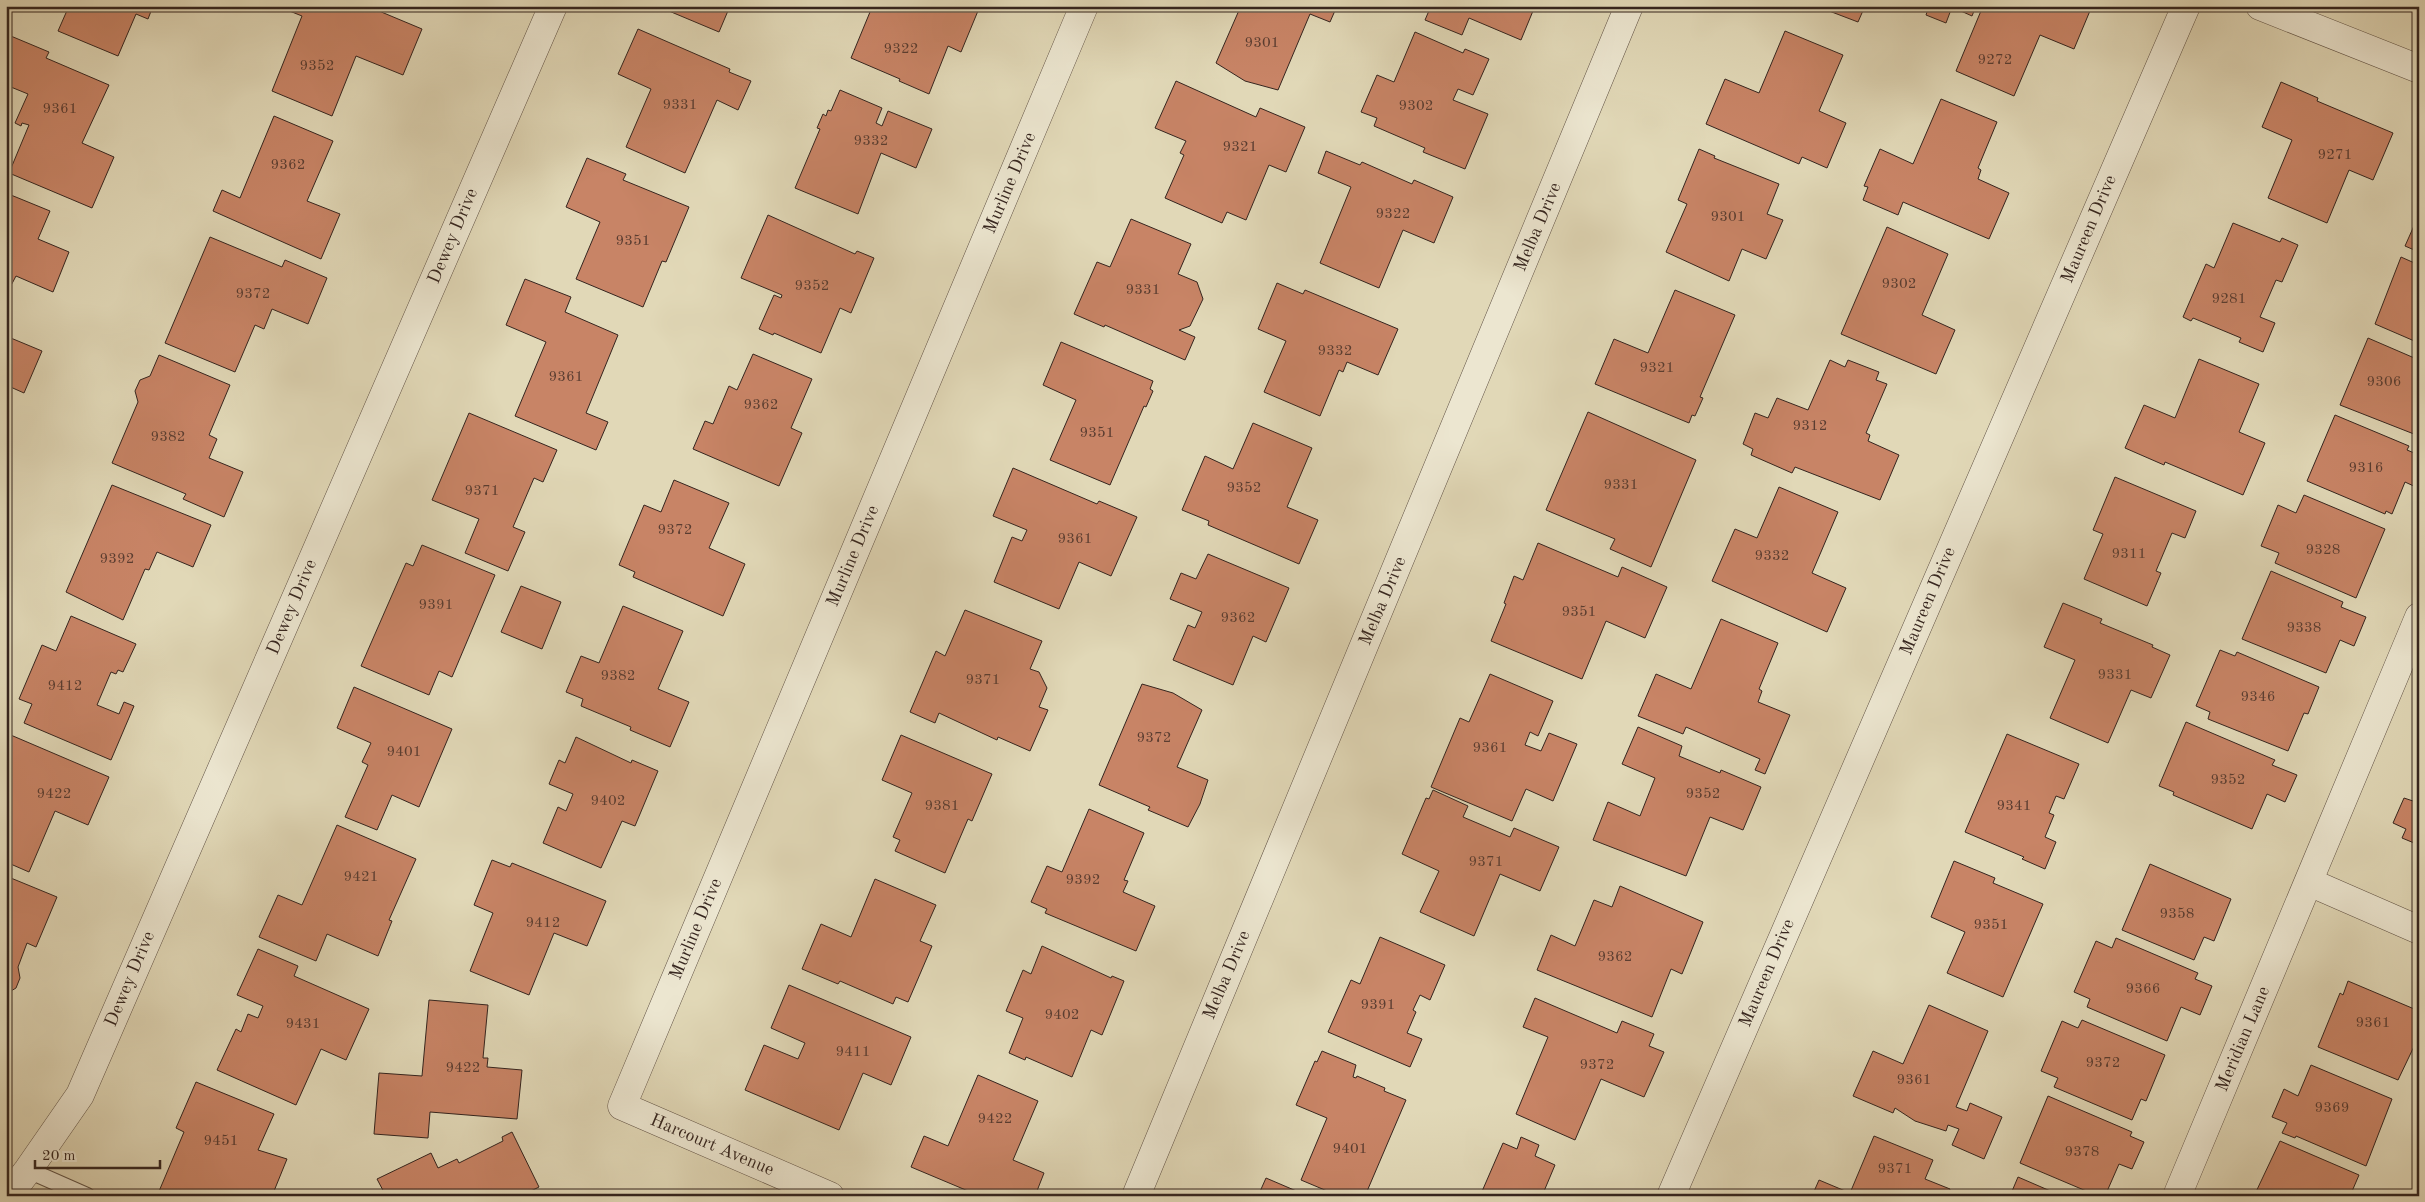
<svg xmlns="http://www.w3.org/2000/svg" width="2425" height="1202" font-family="'Old Standard TT',serif">
  <style>
    .building { fill: #c88466; stroke: #35251f }
    .lines { fill: none; stroke-linecap: round; stroke-linejoin: round }
    .service-casing { stroke: #605245; stroke-width: 18 }
    .minor-casing { stroke: #605245; stroke-width: 29 }
    .service { stroke: #ece6d0; stroke-width: 16 }
    .minor { stroke: #ece6d0; stroke-width: 28 }
    .labels { text-anchor: middle; dominant-baseline: central; stroke-width: 5; stroke-linejoin: round; paint-order: stroke }
    .number-label { font-size: 15px; fill: #5a3d31 }
    .street-label { font-size: 18px; fill: #35251f; stroke: #ece6d0 }
  </style>
  <rect width="100%" height="100%" fill="#e1d8b7"/>
  <filter id="stains"><feTurbulence type="fractalNoise" baseFrequency=".004" numOctaves="4"/><feColorMatrix values="0 0 0 0 .2 0 0 0 0 .09 0 0 0 0 .02 0 0 0 .5 -.17"/></filter>
  <radialGradient id="worn" r=".72"><stop offset=".6" stop-color="#630" stop-opacity="0"/><stop offset="1" stop-color="#630" stop-opacity=".3"/></radialGradient>
  <path class="building" d="M69 6H153L148 19 136 14 118 56 58 31Z
    M277 6H367L422 29 403 75 356 56 332 116 272 91 302 16Z
    M657 6H730L719 32Z
    M856 6H980L961 52 948 46 929 94 899 81 900 79 851 58 870 12Z
    M1236 6H1337L1330 22 1310 14 1278 90 1245 81 1216 63 1240 8Z
    M1431 6H1535L1521 40 1469 18 1462 35 1425 20Z
    M1816 6H1865L1858 22Z
    M1929 6H1976L1972 16 1952 7 1946 23 1926 15Z
    M1983 6H2092L2074 49 2040 35 2014 96 1956 71Z
    M638 29 730 69 729 72 751 81 738 110 717 100 685 173 626 147 651 89 618 74Z
    M1785 31 1843 55 1819 111 1846 123 1827 168 1802 157 1799 164 1706 124 1725 79 1759 93Z
    M1415 32 1463 53 1465 49 1489 59 1473 95 1458 89 1453 100 1488 114 1465 169 1423 152 1425 148 1374 126 1377 118 1361 112 1377 75 1394 82Z
    M6 34 49 52 46 58 109 85 82 143 114 157 92 208 9 173 29 125 22 123 21 126 15 123 28 94 6 85Z
    M1176 81 1256 117 1260 108 1305 127 1286 172 1269 165 1246 220 1227 212 1222 223 1165 198 1184 155 1180 153 1186 141 1155 128Z
    M2281 82 2318 98 2317 101 2393 133 2373 180 2349 170 2327 223 2268 198 2292 140 2262 127Z
    M840 90 882 108 876 123 882 126 888 111 932 129 916 168 881 153 858 214 795 188 820 129 817 128 823 114 826 116 828 110 831 111Z
    M1941 99 1997 122 1978 168 1981 170 1978 179 2009 193 1989 239 1903 202 1898 215 1863 200 1868 187 1864 186 1880 149 1913 164Z
    M274 116 333 141 307 201 340 214 321 259 213 211 222 190 240 198Z
    M1699 149 1715 156 1714 158 1779 184 1767 214 1783 220 1766 259 1742 249 1729 281 1666 252 1687 204 1678 200Z
    M1326 151 1360 165 1362 162 1412 184 1414 180 1453 197 1434 243 1403 230 1379 288 1320 263 1351 187 1318 173Z
    M587 158 626 174 623 180 689 207 666 262 662 261 643 307 576 279 600 222 566 207Z
    M6 193 50 211 38 239 69 252 53 292 16 276 6 295Z
    M768 215 855 254 857 251 874 258 851 313 840 308 821 353 774 333 773 335 759 329 774 295 781 298 782 295 741 278Z
    M1131 219 1191 244 1178 274 1197 282 1203 299 1190 326 1179 330 1195 337 1185 360 1105 325 1104 327 1074 314 1097 262 1110 267Z
    M2417 219H2419V252L2405 246Z
    M2233 223 2280 242 2282 238 2298 245 2282 282 2276 280 2260 317 2275 323 2263 352 2239 342 2241 338 2193 318 2191 321 2183 317 2206 264 2214 268Z
    M1887 227 1948 254 1922 315 1955 330 1936 374 1841 334Z
    M210 237 282 267 285 260 327 278 308 324 272 309 264 329 255 325 235 372 165 343Z
    M2401 257 2419 265V343L2375 324Z
    M525 279 571 297 565 312 618 335 586 413 608 422 596 450 515 416 546 342 506 325Z
    M1277 283 1303 294 1305 290 1398 329 1378 375 1347 362 1343 372 1339 370 1320 416 1264 392 1286 341 1258 329Z
    M1675 290 1735 315 1700 397 1703 398 1695 416 1692 415 1689 423 1595 384 1614 339 1648 353Z
    M6 336 42 351 24 393 6 385Z
    M2368 338 2419 360V436L2340 405Z
    M1061 342 1153 381 1150 389 1153 391 1146 407 1144 406 1110 485 1050 460 1076 400 1043 385Z
    M753 354 812 379 791 428 802 433 779 486 693 449 705 421 713 424 729 386 737 390Z
    M159 355 230 385 209 435 217 439 209 458 243 472 224 517 183 499 186 494 112 463 138 402 135 391 140 380 150 376Z
    M2199 359 2259 384 2239 432 2265 443 2243 495 2165 462 2164 465 2125 448 2144 405 2175 418Z
    M1830 360 1845 367 1848 360 1879 372 1876 380 1887 384 1866 433 1870 435 1868 441 1899 455 1880 500 1795 467 1792 473 1751 455 1753 449 1743 444 1755 413 1768 418 1777 398 1808 410Z
    M1588 412 1696 460 1651 567 1610 549 1615 539 1546 510Z
    M469 413 557 450 543 482 534 478 513 527 525 532 508 571 465 553 479 519 432 500Z
    M2335 415 2409 446 2407 450 2419 455 2418 488 2405 482 2392 514 2386 511 2385 514 2307 481Z
    M1253 423 1312 448 1287 507 1318 520 1299 564 1208 525 1209 521 1182 510 1205 456 1233 469Z
    M1013 468 1097 504 1099 501 1137 517 1111 576 1079 562 1059 609 994 582 1012 537 1022 541 1027 530 993 516Z
    M2115 477 2196 511 2185 538 2172 533 2156 571 2161 573 2147 606 2084 579 2103 534 2093 530Z
    M674 480 729 503 709 548 745 564 723 616 633 577 635 572 619 565 644 505 661 512Z
    M112 485 211 525 193 567 157 552 149 570 145 569 123 620 66 592Z
    M1779 487 1838 512 1812 573 1846 588 1827 632 1712 581 1735 529 1757 538Z
    M2304 495 2385 529 2356 598 2275 563 2279 553 2261 546 2278 505 2296 513Z
    M1538 543 1618 577 1622 567 1667 587 1645 638 1606 621 1582 679 1491 641 1506 604 1504 603 1514 576 1523 580Z
    M422 545 495 575 452 677 439 671 429 695 361 666 406 563 413 566Z
    M1208 554 1289 588 1266 642 1253 636 1233 685 1173 660 1188 625 1195 628 1202 612 1170 599 1181 573 1196 579Z
    M2271 571 2343 602 2341 607 2366 617 2354 646 2340 640 2326 673 2242 639Z
    M521 586 561 602 542 649 501 632Z
    M2063 603 2102 619 2100 623 2153 645 2152 647 2170 655 2151 698 2131 690 2108 743 2050 718 2075 660 2044 647Z
    M623 606 683 631 658 689 689 702 670 747 630 730 631 727 581 706 583 699 566 692 581 656 599 663Z
    M965 610 1042 641 1030 669 1039 672 1047 688 1039 707 1048 710 1030 751 998 737 997 740 939 713 935 723 910 712 936 651 945 656Z
    M71 616 136 644 123 672 118 670 116 674 111 672 97 705 119 714 124 702 134 706 111 760 24 723 32 704 19 699 42 645 56 651Z
    M1721 619 1778 643 1759 689 1762 691 1758 702 1790 715 1765 774 1755 770 1760 759 1686 727 1683 734 1638 716 1656 674 1691 689Z
    M2220 650 2235 656 2237 652 2319 687 2308 714 2304 713 2288 751 2208 719 2210 712 2196 706Z
    M1490 674 1553 701 1538 736 1530 732 1525 745 1541 751 1549 733 1577 744 1553 801 1526 789 1512 821 1431 787 1460 718 1469 722Z
    M1142 684 1173 693 1202 710 1177 767 1208 780 1200 804 1188 827 1148 810 1150 807 1099 785Z
    M354 687 452 729 419 807 392 795 377 830 345 817 368 765 362 762 371 743 337 728Z
    M2186 722 2275 760 2272 765 2297 775 2285 802 2267 794 2252 829 2173 795 2174 792 2159 786Z
    M1638 727 1682 746 1679 756 1720 773 1721 770 1761 787 1743 830 1710 817 1686 876 1593 840 1608 802 1640 816 1655 778 1622 764Z
    M6 733 109 777 88 825 55 811 29 872 6 862Z
    M2007 734 2079 764 2064 799 2056 796 2049 813 2054 815 2045 837 2056 842 2045 869 2022 859 2024 857 1965 832Z
    M901 735 992 774 972 821 968 819 945 873 895 851 900 840 893 837 912 793 882 780Z
    M576 737 631 763 632 760 658 771 635 826 622 821 601 868 543 843 558 807 566 811 573 794 549 784 559 760 565 763Z
    M1433 790 1468 806 1463 817 1510 837 1514 828 1559 847 1540 891 1500 874 1474 936 1420 912 1439 871 1402 854 1426 798 1429 799Z
    M2404 798 2419 803V845L2402 838 2406 829 2393 823Z
    M1089 809 1144 833 1124 880 1128 881 1123 892 1155 906 1136 951 1045 913 1047 909 1031 902 1047 866 1062 872Z
    M337 825 416 859 389 920 392 921 378 956 327 934 316 961 259 937 278 895 302 905Z
    M492 860 510 867 512 863 606 901 587 946 554 933 529 995 470 971 493 913 474 905Z
    M1954 861 1995 878 1993 883 2043 904 2003 997 1947 973 1965 932 1931 917Z
    M2150 864 2231 899 2214 941 2204 937 2194 960 2122 930Z
    M6 876 57 897 36 947 27 943 18 967 20 978 16 988 6 994Z
    M875 879 936 905 920 941 932 946 908 1002 896 997 893 1004 840 981 838 984 802 969 821 924 851 937Z
    M1620 886 1703 922 1682 974 1671 969 1652 1017 1537 970 1551 935 1575 946 1594 900 1612 907Z
    M1380 937 1445 965 1430 1000 1420 995 1413 1010 1416 1012 1407 1033 1422 1039 1410 1067 1328 1032 1351 980 1360 984Z
    M2116 938 2198 973 2195 979 2212 986 2200 1015 2181 1007 2167 1041 2087 1007 2090 999 2074 992 2096 941 2112 948Z
    M1042 946 1111 978 1112 976 1124 981 1102 1035 1091 1030 1072 1077 1026 1057 1025 1060 1009 1053 1023 1018 1006 1011 1023 970 1031 974Z
    M258 949 298 966 294 976 369 1009 346 1060 321 1049 296 1105 217 1070 236 1029 241 1032 248 1014 258 1018 263 1006 237 995Z
    M2348 981 2419 1011V1036L2398 1080 2318 1047 2340 993 2343 995Z
    M789 985 911 1037 891 1085 863 1073 839 1130 745 1090 764 1045 798 1059 805 1043 771 1028Z
    M1535 998 1617 1033 1622 1021 1654 1034 1649 1046 1664 1052 1644 1097 1601 1079 1575 1140 1516 1114 1548 1037 1523 1027Z
    M429 1000 488 1005 483 1058H488L487 1067 522 1070 517 1119 430 1112 428 1138 374 1134 379 1073 422 1076Z
    M1929 1005 1988 1031 1956 1107 1967 1111 1970 1103 2002 1117 1984 1159 1952 1145 1959 1129 1948 1125 1946 1131 1915 1121 1895 1108 1893 1113 1853 1096 1873 1051 1903 1064Z
    M2082 1020 2165 1055 2146 1101 2141 1099 2132 1120 2054 1087 2058 1078 2041 1071 2062 1021 2078 1028Z
    M1322 1051 1356 1065 1353 1077 1356 1078 1357 1076 1385 1088 1384 1091 1406 1100 1365 1196H1339L1301 1180 1327 1118 1296 1105 1315 1061 1317 1062Z
    M2311 1065 2392 1099 2366 1166 2296 1136 2295 1138 2282 1133 2287 1123 2272 1117 2284 1089 2298 1096Z
    M978 1075 1038 1101 1013 1160 1044 1173 1035 1196H980L911 1167 924 1136 948 1146Z
    M196 1082 274 1114 258 1150 287 1159 272 1196H157L184 1132 176 1128Z
    M2048 1096 2132 1132 2130 1136 2144 1142 2132 1169 2119 1164 2105 1196 2100 1193 2098 1196 2020 1163Z
    M512 1132 539 1187 529 1192 531 1196H459L458 1194 454 1196H386L377 1179 431 1153 438 1168 457 1159 459 1163 503 1141 502 1137Z
    M1874 1136 1933 1160 1925 1179 1950 1189 1948 1196H1812L1819 1180 1850 1193Z
    M1521 1137 1539 1145 1535 1156 1555 1165 1542 1196H1480L1503 1143 1517 1149Z
    M2280 1141 2359 1175 2350 1196H2254Z
    M2018 1177 2062 1196H2010Z
    M1266 1178 1308 1196H1258Z"/>
  <g class="lines">
    <defs>
      <path id="service" d="M28 1170 87 1196"/>
      <path id="minor" d="M2260 6 2419 69
        M2309 882 2419 930
        M8 1196 28 1170 80 1095 553 6
        M830 1196 622 1106 1084 6
        M1136 1196 1629 6
        M1671 1196 2186 6
        M2177 1196 2419 617"/>
    </defs>
    <use href="#service" class="service-casing"/>
    <use href="#minor" class="minor-casing"/>
    <use href="#service" class="service"/>
    <use href="#minor" class="minor"/>
  </g>
  <g class="labels">
    <g class="number-label">
      <text x="1262" y="43">9301</text>
      <text x="901" y="49">9322</text>
      <text x="1995" y="60">9272</text>
      <text x="317" y="66">9352</text>
      <text x="680" y="105">9331</text>
      <text x="1416" y="106">9302</text>
      <text x="60" y="109">9361</text>
      <text x="871" y="141">9332</text>
      <text x="1240" y="147">9321</text>
      <text x="2335" y="155">9271</text>
      <text x="288" y="165">9362</text>
      <text x="1393" y="214">9322</text>
      <text x="1728" y="217">9301</text>
      <text x="633" y="241">9351</text>
      <text x="1899" y="284">9302</text>
      <text x="812" y="286">9352</text>
      <text x="1143" y="290">9331</text>
      <text x="253" y="294">9372</text>
      <text x="2229" y="299">9281</text>
      <text x="1335" y="351">9332</text>
      <text x="1657" y="368">9321</text>
      <text x="566" y="377">9361</text>
      <text x="2384" y="382">9306</text>
      <text x="761" y="405">9362</text>
      <text x="1810" y="426">9312</text>
      <text x="1097" y="433">9351</text>
      <text x="168" y="437">9382</text>
      <text x="2366" y="468">9316</text>
      <text x="1621" y="485">9331</text>
      <text x="1244" y="488">9352</text>
      <text x="482" y="491">9371</text>
      <text x="675" y="530">9372</text>
      <text x="1075" y="539">9361</text>
      <text x="2323" y="550">9328</text>
      <text x="2129" y="554">9311</text>
      <text x="1772" y="556">9332</text>
      <text x="117" y="559">9392</text>
      <text x="436" y="605">9391</text>
      <text x="1579" y="612">9351</text>
      <text x="1238" y="618">9362</text>
      <text x="2304" y="628">9338</text>
      <text x="2115" y="675">9331</text>
      <text x="618" y="676">9382</text>
      <text x="983" y="680">9371</text>
      <text x="65" y="686">9412</text>
      <text x="2258" y="697">9346</text>
      <text x="1154" y="738">9372</text>
      <text x="1490" y="748">9361</text>
      <text x="404" y="752">9401</text>
      <text x="2228" y="780">9352</text>
      <text x="54" y="794">9422</text>
      <text x="1703" y="794">9352</text>
      <text x="608" y="801">9402</text>
      <text x="942" y="806">9381</text>
      <text x="2014" y="806">9341</text>
      <text x="1486" y="862">9371</text>
      <text x="361" y="877">9421</text>
      <text x="1083" y="880">9392</text>
      <text x="2177" y="914">9358</text>
      <text x="543" y="923">9412</text>
      <text x="1991" y="925">9351</text>
      <text x="1615" y="957">9362</text>
      <text x="2143" y="989">9366</text>
      <text x="1378" y="1005">9391</text>
      <text x="1062" y="1015">9402</text>
      <text x="2373" y="1023">9361</text>
      <text x="303" y="1024">9431</text>
      <text x="853" y="1052">9411</text>
      <text x="2103" y="1063">9372</text>
      <text x="1597" y="1065">9372</text>
      <text x="463" y="1068">9422</text>
      <text x="1914" y="1080">9361</text>
      <text x="2332" y="1108">9369</text>
      <text x="995" y="1119">9422</text>
      <text x="221" y="1141">9451</text>
      <text x="1350" y="1149">9401</text>
      <text x="2082" y="1152">9378</text>
      <text x="1895" y="1169">9371</text>
    </g>
    <g class="street-label">
      <text transform="translate(1010 183) rotate(-67)">Murline Drive</text>
      <text transform="translate(1538 227) rotate(-67)">Melba Drive</text>
      <text transform="translate(2089 229) rotate(-67)">Maureen Drive</text>
      <text transform="translate(453 236) rotate(-67)">Dewey Drive</text>
      <text transform="translate(853 556) rotate(-67)">Murline Drive</text>
      <text transform="translate(1383 601) rotate(-67)">Melba Drive</text>
      <text transform="translate(1928 601) rotate(-67)">Maureen Drive</text>
      <text transform="translate(292 607) rotate(-67)">Dewey Drive</text>
      <text transform="translate(696 929) rotate(-67)">Murline Drive</text>
      <text transform="translate(1767 973) rotate(-67)">Maureen Drive</text>
      <text transform="translate(1227 975) rotate(-67)">Melba Drive</text>
      <text transform="translate(130 979) rotate(-67)">Dewey Drive</text>
      <text transform="translate(2243 1039) rotate(-67)">Meridian Lane</text>
      <text transform="translate(712 1145) rotate(23)">Harcourt Avenue</text>
    </g>
  </g>
  <rect width="2425" height="1202" fill="none" stroke="#e1d8b7" stroke-width="25"/>
  <rect x="8" y="8" width="2410" height="1187" fill="none" stroke="#35251f" stroke-width="2.5"/>
  <rect x="12" y="12" width="2400" height="1177" fill="none" stroke="#35251f"/>
  <path d="M35 1160v8h125v-8" fill="none" stroke="#35251f" stroke-width="2.5"/>
  <text x="42" y="1160" font-size="15" fill="#35251f" stroke="#ece6d0" stroke-width="4" paint-order="stroke">20 m</text>
  <rect width="100%" height="100%" filter="url(#stains)"/>
  <rect width="100%" height="100%" fill="url(#worn)"/>
</svg>
